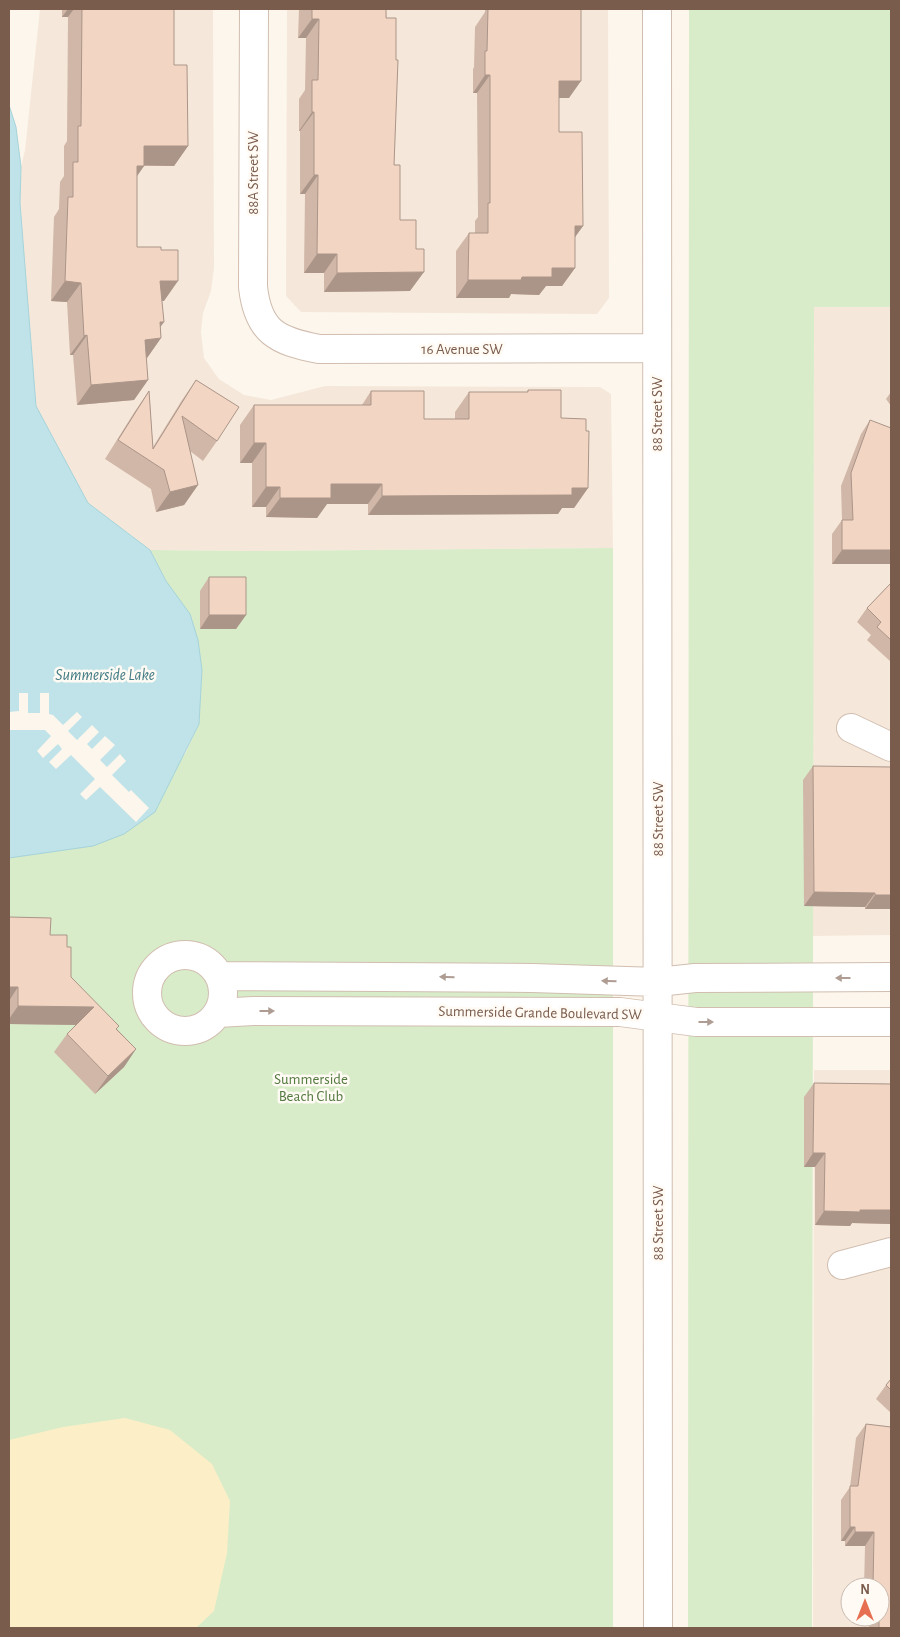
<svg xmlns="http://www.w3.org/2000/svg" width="900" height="1637" font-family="'Alegreya Sans',sans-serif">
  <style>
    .residential { fill: #f5e8da; fill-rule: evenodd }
    .green { fill: #d8ecc9 }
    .sand { fill: #fcefc7 }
    .water { fill: #bfe3e8; stroke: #a5d3da }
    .pier { fill: #fdf6ec }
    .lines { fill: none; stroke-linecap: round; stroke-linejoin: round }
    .minor-casing { stroke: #d1beb0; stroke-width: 30 }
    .minor { stroke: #fff; stroke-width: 28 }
    .wall { fill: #d1b7a8 }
    .shaded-wall { fill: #aa9588 }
    .building { fill: #f3d5c3; stroke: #aa9588 }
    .oneway { fill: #af9d94 }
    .labels { text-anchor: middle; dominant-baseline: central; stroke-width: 5; stroke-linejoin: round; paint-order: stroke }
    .street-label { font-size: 15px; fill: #7a5c4d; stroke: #fffaf3 }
    .park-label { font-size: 15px; fill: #537a41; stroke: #fffaf3 }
    .water-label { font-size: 16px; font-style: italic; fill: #437c86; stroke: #fffaf3 }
  </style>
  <rect width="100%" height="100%" fill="#fdf6ec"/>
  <path class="residential" d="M40 9H213L214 268 211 291 203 313 201 332 204 358 219 379 244 395 271 400 325 386 600 387 611 394 613 548 249 551 150 550 88 503 36 406 20 203 21 167 25 150Z
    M287 9H608L609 298 597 314 301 312 286 296Z
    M814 307H891V935L812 936Z
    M814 1070H891V1628H813ZM850 1587H880V1617H850Z"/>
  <path class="green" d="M689 9H891V307H814L812 1628H688Z
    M613 548V1628H9V858L93 846 185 754 199 724 202 670 190 614 166 581 150 550 249 551Z"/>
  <path class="sand" d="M125 1418 170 1430 212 1464 230 1501 227 1553 214 1611 196 1628H9V1440L63 1427Z"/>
  <path class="water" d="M9 105 16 127 21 167 20 203 36 406 88 503 150 550 166 581 190 614 198 640 202 670 199 724 155 812 124 834 93 846 9 858Z"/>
  <path class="pier" d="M19 693H28V713H40V693H49V714L53 715 63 725 77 712 82 717 68 731 77 740 92 725 99 732 87 744 92 749 105 736 115 745 100 760 107 767 120 754 126 761 112 775 129 792 131 790 149 808 136 822 100 787 86 800 80 794 95 779 71 755 56 769 49 762 62 749 58 744 43 758 37 751 51 736 45 730H9V712L19 711Z"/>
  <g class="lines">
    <defs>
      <path id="minor" d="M254 9 253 287C258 332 277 341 319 349L657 348
        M657 9 658 1628
        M851 728 891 747
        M147 993a38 38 0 1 1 76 0a38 38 0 1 1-76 0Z
        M220 976 532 978 658 982 695 978 891 977
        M218 1013 253 1011 620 1012 696 1022H891
        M842 1265 891 1252"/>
    </defs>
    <use href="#minor" class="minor-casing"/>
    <use href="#minor" class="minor"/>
  </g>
  <path class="wall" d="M62 9H174V65L188 146 174 166H144L137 176V247L164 301H162L160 327 161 338 147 358H146L148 380 134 400 77 405 73 355H70L67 302 51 301 54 217 59 209 60 182 64 176V146L67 141 68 17H62Z
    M299 9H386L394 165 400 220 410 291 324 292V273H304L305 194H300V131H299V99L305 90 306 38H298Z
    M485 9H581L569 98H559V132L583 226 575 237V268L562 286H546L539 295 511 294 509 298H456V251L469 233H475V221L478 217 477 93H473V69L474 67 475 27 485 12Z
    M196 380 217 441 203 461 190 451 198 485 184 505 156 512 151 489 105 459 135 411 149 391 153 447 182 400Z
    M528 390 561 418 588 488 574 508H562L558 514 368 515V504H327L317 518 266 517V507H252V463H240V425L254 405H362L371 391 424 419H455V412L469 392H527Z
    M891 392V406L886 399Z
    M870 420 891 564H832V534L842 520 841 486 861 434Z
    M209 577 246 615 236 629H200V591Z
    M891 583V662L867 640 871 635 857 622 867 608Z
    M813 766 891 909H865V907L804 906 803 780Z
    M9 917 50 935 67 947 71 977 117 1029 136 1049 124 1067 95 1094 54 1052 67 1034 76 1025 9 1024Z
    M814 1083 891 1084V1224L852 1223 850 1226 815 1225V1167H804V1097Z
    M891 1379V1413L876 1399 886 1385Z
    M866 1424 891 1628H869V1622H863V1617H880V1587H864L865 1546H845V1541H841V1500L850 1487 856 1438Z"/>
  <path class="shaded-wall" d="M68 9H74L68 17H62Z
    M312 19H319L306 38H298Z
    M485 75H490L477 93H473Z
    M559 81H581L569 98H547Z
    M312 112H314L300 131H299Z
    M144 146H188L174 166 130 165Z
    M137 166H144L130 186Z
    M314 175H318L305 194H300Z
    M575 226H583L570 244Z
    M317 254H337L324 273H304Z
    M552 268H575L562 286H546L539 295 511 294 509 298H456L468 280 522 277Z
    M424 272 410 291 324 292 337 273Z
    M65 281 81 283 67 302 51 301Z
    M160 281H178L164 301H147Z
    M160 322H164L152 339 161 338 147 358 131 359 145 340Z
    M87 335 73 355H70L84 336Z
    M148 380 134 400 77 405 91 385Z
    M254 443H266L252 463H240Z
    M331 484H382L368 504H327L317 518 266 517 280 498Z
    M198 485 184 505 156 512 170 492Z
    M266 487H280L266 507H252Z
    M572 488H588L574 508H562L558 514 368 515 382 496Z
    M842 550H891V564H832Z
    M209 615H246L236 629H200Z
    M814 892 875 893 865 907 804 906Z
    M875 895H891V909H865Z
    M9 987H18L9 1001Z
    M18 1006 94 1007 81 1025 9 1024V1019Z
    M136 1049 124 1067 95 1094 108 1076Z
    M813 1153H825L815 1167H804Z
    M860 1210H891V1224L852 1223 850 1226 815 1225 824 1211Z
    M850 1527H855L845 1541H841Z
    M855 1532H874L865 1546H845Z
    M867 1617H873L869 1622H863Z"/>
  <path class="building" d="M82 9H174V65H187L188 146H144V166H137V247H161V250H178V281H160L164 322H160L161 338 145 340 148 380 91 385 87 335 84 336 81 283 65 281 68 197H73V162H78V126H81Z
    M312 9H386V18H396V60H398L394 165H400V220H416V249H424V272L337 273V254H317L318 175H314V112H312V80H318L319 19H312Z
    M488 9H581V81H559V132H582L583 226H575V268H552V277H522L521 280H468L469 233H488V203H490V75H485V51H487Z
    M196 380 239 407 217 441 182 416 198 485 170 492 164 470 118 440 149 391 153 449Z
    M528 390H561V418L586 419V431H589L588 488H572V495L382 496V484H331V498H280V487H266V443H254V405H371V391H424V419H469V392H528Z
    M870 420 891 428V550H842V520H853L851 473Z
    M209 577H246V615H209Z
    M891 583V640L877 627 881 622 867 608Z
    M813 766 891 767V895H875V893L814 892Z
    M9 917 51 918 50 935H67V947H71V977L119 1026 116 1029 136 1049 108 1076 67 1034 94 1007 18 1006V987H9Z
    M814 1083 891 1084V1210H860V1212L824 1211 825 1153H813Z
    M891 1379V1390L886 1385Z
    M866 1424 891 1427V1628H879V1617H880V1587H873L874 1532H855V1527H850V1486H858Z"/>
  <defs><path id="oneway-solid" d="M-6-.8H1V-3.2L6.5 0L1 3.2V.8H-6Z" transform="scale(1.25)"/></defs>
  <g class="oneway">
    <use href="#oneway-solid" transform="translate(447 977) rotate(-179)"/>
    <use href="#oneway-solid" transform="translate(843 978) rotate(180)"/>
    <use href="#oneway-solid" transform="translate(609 981) rotate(-178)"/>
    <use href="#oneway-solid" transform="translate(267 1011)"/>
    <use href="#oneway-solid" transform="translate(706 1022)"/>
  </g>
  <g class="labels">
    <g class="street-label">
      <text transform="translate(253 173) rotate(-90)">88A Street SW</text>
      <text x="462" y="349">16 Avenue SW</text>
      <text transform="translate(657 414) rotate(-90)">88 Street SW</text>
      <text transform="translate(658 819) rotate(-90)">88 Street SW</text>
      <text transform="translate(540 1013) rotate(1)">Summerside Grande Boulevard SW</text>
      <text transform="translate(658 1223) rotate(-90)">88 Street SW</text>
    </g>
    <g class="park-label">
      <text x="311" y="1079">Summerside<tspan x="311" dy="17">Beach Club</tspan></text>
    </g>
    <g class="water-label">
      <text x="105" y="675">Summerside Lake</text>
    </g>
  </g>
  <rect width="900" height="1637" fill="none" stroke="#7a5c4d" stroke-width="20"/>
  <g transform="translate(865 1602)"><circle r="24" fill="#fffaf3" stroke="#cabbb1"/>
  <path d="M0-4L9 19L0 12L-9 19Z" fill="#e76f51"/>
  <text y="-8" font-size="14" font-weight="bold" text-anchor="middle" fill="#7a5c4d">N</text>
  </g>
</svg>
